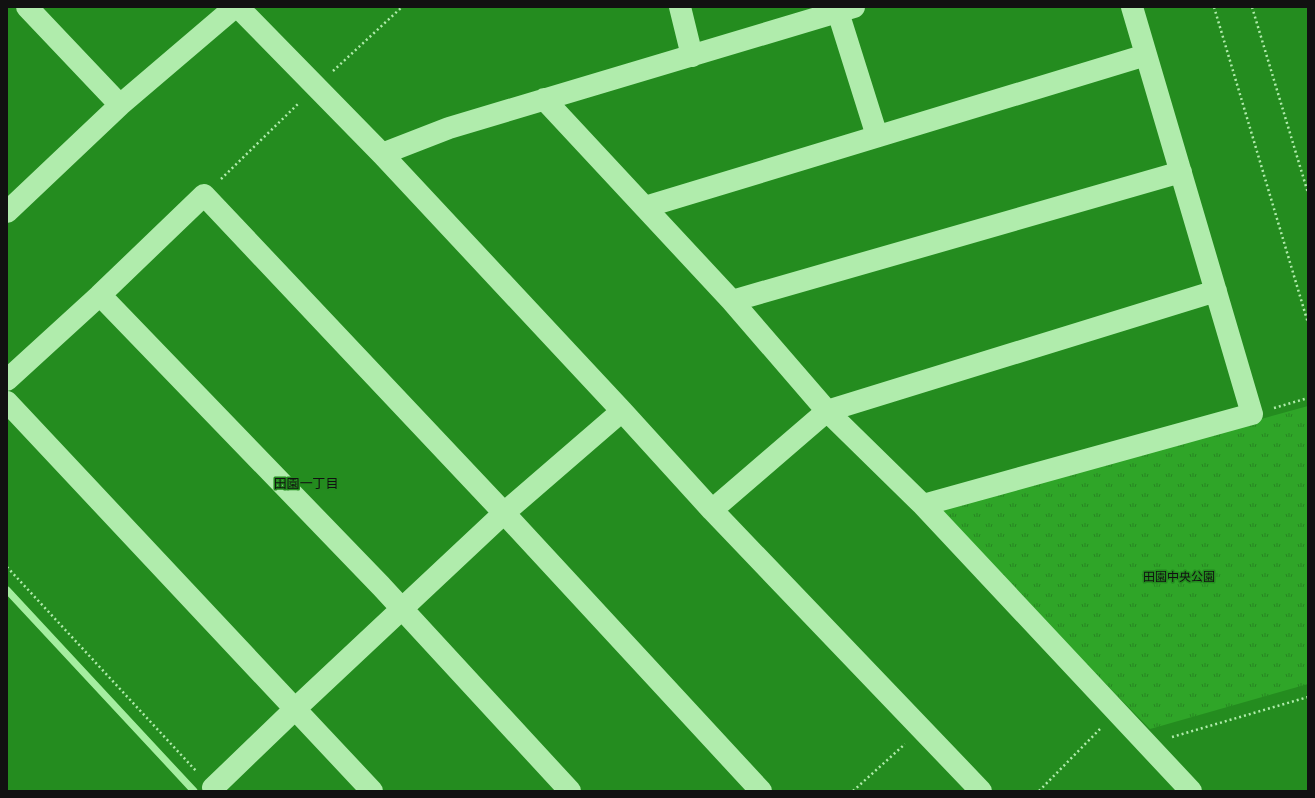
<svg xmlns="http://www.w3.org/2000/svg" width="1315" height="798" font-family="Barlow,'Noto Sans JP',sans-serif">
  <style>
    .park { fill: url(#park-tufts) }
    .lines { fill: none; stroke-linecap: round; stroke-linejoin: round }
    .stream { stroke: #a5eea0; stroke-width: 7 }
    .path { stroke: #b0ecac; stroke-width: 2.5; stroke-dasharray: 2 3; stroke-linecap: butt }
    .minor { stroke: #b0ecac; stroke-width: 22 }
    .labels { text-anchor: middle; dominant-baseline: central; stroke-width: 3; stroke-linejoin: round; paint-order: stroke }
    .park-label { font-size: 12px; fill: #111; stroke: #248c1f }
    .neighbourhood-label { font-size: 13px; fill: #111; stroke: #248c1f }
  </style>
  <defs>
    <pattern id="park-tufts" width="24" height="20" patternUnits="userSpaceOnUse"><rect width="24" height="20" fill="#2fa528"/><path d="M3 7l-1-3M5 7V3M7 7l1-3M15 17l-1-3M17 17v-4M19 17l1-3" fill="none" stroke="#278521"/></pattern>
  </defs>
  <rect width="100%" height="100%" fill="#248c1f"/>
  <path class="park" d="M1308 406V684L1150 729 936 510Z"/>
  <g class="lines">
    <path class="stream" d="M7 590 194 791"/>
    <path class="path" d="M1214 7 1308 323
      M1252 7 1308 193
      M333 71 402 7
      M221 179 299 103
      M1274 408 1308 398
      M7 567 197 772
      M1172 737 1308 697
      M853 791 905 744
      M1039 791 1100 729"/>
    <path class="minor" d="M27 7 120 105
      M238 7 382 154 622 411 712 510 981 791
      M680 7 692 56
      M838 12 877 136
      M544 99 732 301 827 411 923 505 1191 791
      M382 154 449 128 854 7
      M645 207 1146 55
      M7 212 120 105 235 7
      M100 295 381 586 570 791
      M732 301 1181 172
      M7 380 100 295 204 195 504 513 761 791
      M7 402 372 791
      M923 505 1252 414 1132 7
      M712 510 827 411 1216 291
      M213 788 295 709 504 513 622 411"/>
  </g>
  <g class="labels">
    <g class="park-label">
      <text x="1179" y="576">田園中央公園</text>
    </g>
    <g class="neighbourhood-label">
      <text x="306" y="483">田園一丁目</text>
    </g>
  </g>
  <rect width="1315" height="798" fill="none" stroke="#111111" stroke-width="16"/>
</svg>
